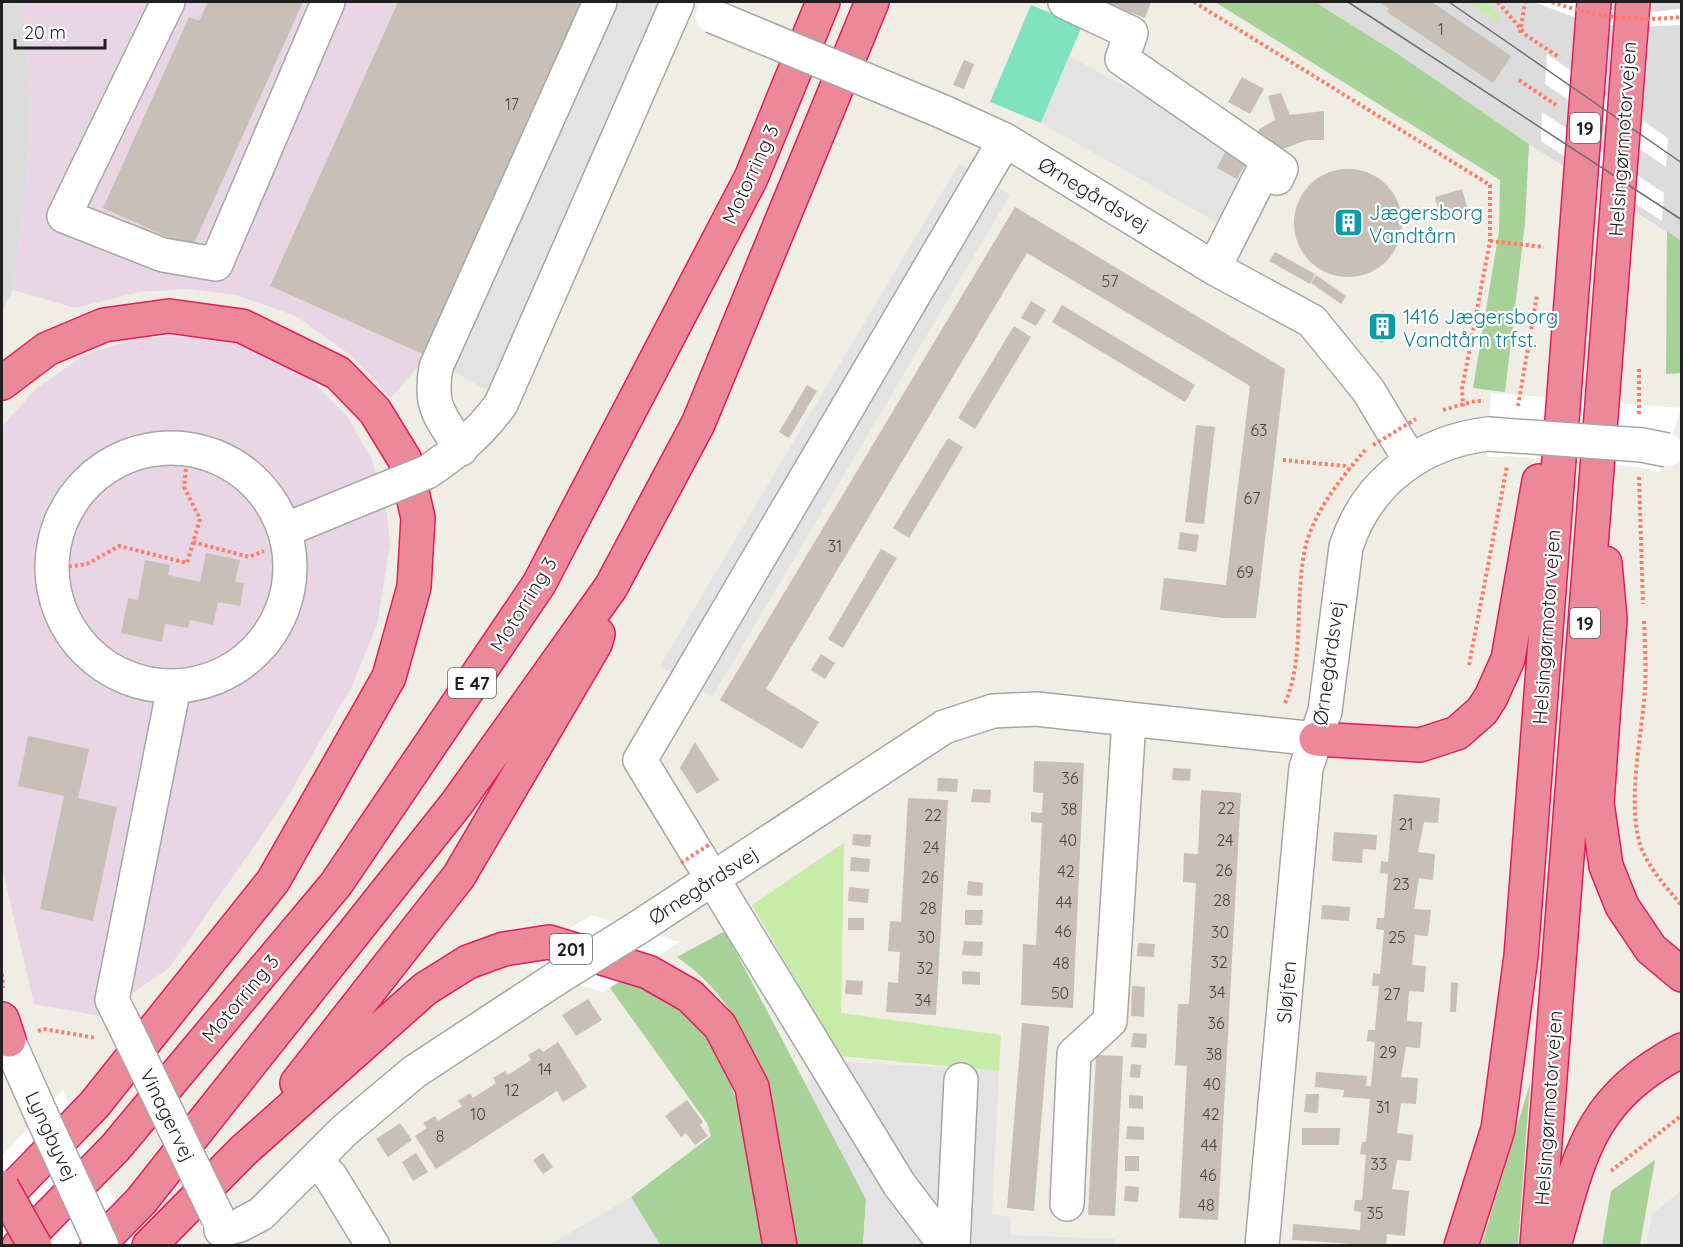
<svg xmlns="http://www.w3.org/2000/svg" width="1683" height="1247" font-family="Quicksand,sans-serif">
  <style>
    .residential { fill: #dddcdc }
    .industrial { fill: #e9d6e5 }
    .grass { fill: #c7eca8 }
    .forest { fill: #a6d197 }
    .pitch { fill: #7fe3bf }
    .parking { fill: #e3e3e3 }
    .pier { fill: #fff }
    .building { fill: #c8bfb7 }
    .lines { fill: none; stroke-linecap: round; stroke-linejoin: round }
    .minor-casing { stroke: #a6a6a6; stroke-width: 36 }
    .highway-casing { stroke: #e31d5a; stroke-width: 36 }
    .path { stroke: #ff7b67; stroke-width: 4; stroke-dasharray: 3 3; stroke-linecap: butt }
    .minor { stroke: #fff; stroke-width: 33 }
    .highway { stroke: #eb8998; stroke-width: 33 }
    .tram { stroke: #6d6d6d; stroke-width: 1.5 }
    .minor-bridge-casing { stroke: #a6a6a6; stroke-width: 36; stroke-linecap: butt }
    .highway-bridge-casing { stroke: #e31d5a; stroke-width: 36; stroke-linecap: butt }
    .path-bridge { stroke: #ff7b67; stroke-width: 4; stroke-dasharray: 3 3; stroke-linecap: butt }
    .minor-bridge { stroke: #fff; stroke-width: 33 }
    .highway-bridge { stroke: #eb8998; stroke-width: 33 }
    .labels { text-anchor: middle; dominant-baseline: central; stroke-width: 4.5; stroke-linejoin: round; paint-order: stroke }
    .number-label { font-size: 16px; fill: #494745 }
    .shield { fill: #fff; stroke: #626262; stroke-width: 1.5 }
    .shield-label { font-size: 18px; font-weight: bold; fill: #1f1f1f }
    .street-label { font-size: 20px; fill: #1f1f1f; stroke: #fff }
    .culture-label { font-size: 20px; fill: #0d838f; stroke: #fff; text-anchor: start }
  </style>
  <rect width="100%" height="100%" fill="#f0ede5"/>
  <path class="residential" d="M2 2H23L31 103 27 186 13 290 2 312Z
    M1315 2H1681V241L1529 144 1401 56Z"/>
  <path class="industrial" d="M23 2H398L270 286 427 356 391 398 353 357 296 316 236 295 189 289 139 292 75 308 13 290 27 186 31 104Z
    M194 336 243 345 307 376 347 416 372 460 386 506 390 544 377 625 352 686 283 805 169 968 100 1016 34 1004 2 868V426L37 388 86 354 139 338Z"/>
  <path class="grass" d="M1468 2H1486L1500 17 1498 21Z
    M844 843 841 1013 1001 1035 999 1071 840 1056 752 905Z"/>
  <path class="forest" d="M1215 2H1315L1401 56 1529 144 1525 223 1505 392 1473 388 1499 231 1500 180Z
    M1667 231 1681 241V373L1666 374Z
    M725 931 866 1199 863 1245H797C780 1142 770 1021 677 957Z
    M633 973 681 1002 720 1054 744 1123 767 1245H660L631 1197 711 1136 707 1123 610 988Z
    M1530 1083 1518 1245H1481L1485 1234Z
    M1655 1160 1640 1245H1602L1611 1191Z"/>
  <path class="pitch" d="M1031 5 1082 26 1041 123 990 102Z"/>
  <path class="parking" d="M588 2H695L515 407 427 356Z
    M1069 56 1255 156 1218 223 1041 123Z
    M959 164 1010 195 712 697 660 666Z
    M831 1061 999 1071 992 1215 1010 1217 1011 1235 1115 1239V1245H863L866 1199 806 1085 817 1066Z
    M1681 1191V1245H1646L1652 1214Z
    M631 1197 660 1245H549Z"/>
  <path class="pier" d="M1534 2H1575L1612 10 1640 13 1681 9V25L1640 27 1610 25 1579 19Z
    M1547 54 1668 138 1666 167 1545 84Z
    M1542 112 1664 193 1662 221 1541 141Z
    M1491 393 1681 408V410L1659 472 1638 467 1510 456 1487 457Z
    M591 915 680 942 602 992 512 964Z
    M63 1090 135 1245H2V1156Z"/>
  <path class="building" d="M208 2H303L192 248 103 208 189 17 199 21Z
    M398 2H588L427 356 270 286Z
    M1102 2H1151L1145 18Z
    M1379 2H1432L1511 56 1493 83 1387 12 1389 8Z
    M964 60 974 64 964 89 953 85Z
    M1242 77 1264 89 1250 114 1228 102Z
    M1281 93 1290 115 1324 111V140H1307L1272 153 1258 130 1275 120 1268 96Z
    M1226 150 1247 161 1237 179 1217 168Z
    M1294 223a54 54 0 1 1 108 0a54 54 0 1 1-108 0Z
    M1462 189 1468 210 1440 218 1435 197Z
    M1015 207 1285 369 1256 618H1222L1160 610 1164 578 1226 585 1250 386 1027 253 766 689 819 722 802 749 720 700Z
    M1275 252 1315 274 1310 284 1269 261Z
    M1316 275 1346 296 1341 304 1311 283Z
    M1031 301 1046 310 1036 326 1021 318Z
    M1062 305 1195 385 1185 402 1052 322Z
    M1384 311 1396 336 1380 343 1368 318Z
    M1014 326 1031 337 975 429 958 418Z
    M807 385 817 391 789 438 779 432Z
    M1196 425 1215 427 1204 524 1185 522Z
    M948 438 963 447 909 538 893 528Z
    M1180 532 1199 535 1196 552 1178 549Z
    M881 549 897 558 843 648 828 639Z
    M206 553 240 560 235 582 244 583 240 606 218 602 213 625 190 620 188 628 165 624 162 642 121 633 128 598 138 600 145 560 170 565 168 575 200 582Z
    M821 654 835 663 825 679 811 670Z
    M28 736 89 749 78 798 117 807 93 921 40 909 64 796 18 786Z
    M695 742 719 780 697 794 680 768Z
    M1034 761 1084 763 1073 1008 1021 1005 1023 944 1036 945 1042 823 1031 822V812L1042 813 1043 793 1033 792Z
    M1173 768 1191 769 1190 781 1172 780Z
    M938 778 958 779 957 792 937 791Z
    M973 789 991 790 990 803 971 802Z
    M1201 790 1241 793 1218 1220 1179 1218 1187 1066 1175 1065 1178 1004H1189L1196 883 1183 882 1184 853 1198 854Z
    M1394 794 1440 798 1438 823 1424 822 1418 852 1435 854 1433 880 1419 878 1414 909 1431 910 1428 936 1415 935 1412 965 1426 966 1424 992 1409 991 1407 1021 1422 1022 1420 1048 1406 1047 1401 1077 1418 1078 1416 1104 1401 1103 1397 1133 1413 1135 1411 1161 1397 1160 1392 1189 1409 1191 1405 1236 1387 1234 1386 1246 1292 1240 1293 1224 1360 1230 1361 1212 1354 1211 1355 1200H1362L1366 1155 1360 1154 1362 1142H1366L1370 1099 1343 1097 1344 1090 1315 1087 1316 1072 1367 1076 1366 1086H1371L1375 1042 1367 1041 1368 1030H1375L1379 986H1372L1373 973 1380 974 1384 930 1376 929 1377 918H1384L1388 874 1380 873 1381 861 1388 862Z
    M908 798 948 800 936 1015 886 1012 888 982 898 983 900 952 888 951 890 921 901 922Z
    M1334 832 1377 835 1376 850 1363 849 1362 863 1332 861Z
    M853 834 871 835 870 847 852 845Z
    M851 857 870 859 869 872 850 871Z
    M968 881 983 883 982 896 967 895Z
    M849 887 869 889 868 903 848 901Z
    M1322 905 1350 907 1349 921 1321 919Z
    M965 910H983L982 925H965Z
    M848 918H864V930H848Z
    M964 941 983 942 982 956 962 955Z
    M1138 943 1155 944 1154 957 1137 956Z
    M962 971 980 972V985L962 984Z
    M846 980 863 981 862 995 845 994Z
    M1451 982 1458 983 1456 1012H1450Z
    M1132 986 1145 987 1144 1017 1131 1016Z
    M588 999 602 1020 576 1036 562 1015Z
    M1022 1023 1049 1026 1034 1211 1007 1208Z
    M1133 1033 1147 1034 1146 1048 1131 1047Z
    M558 1042 587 1087 563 1102 557 1091 436 1169 415 1136 427 1128 423 1123 435 1116 438 1121 462 1106 458 1101 470 1093 473 1098 496 1083 493 1078 505 1071 508 1075 531 1060 528 1055 540 1048 543 1052Z
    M1096 1055 1123 1056 1115 1216 1088 1215Z
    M1131 1064 1141 1065 1140 1078 1130 1077Z
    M1306 1094H1319L1318 1113 1304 1112Z
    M1129 1095 1143 1096V1109L1129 1108Z
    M687 1100 703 1122 700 1125 708 1136 695 1145 686 1133 681 1137 665 1116Z
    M400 1123 412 1140 388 1157 376 1139Z
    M1127 1126 1144 1127V1140L1126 1139Z
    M1302 1128H1340L1339 1145H1302Z
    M416 1153 428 1172 413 1181 402 1162Z
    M543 1153 553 1167 543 1174 533 1160Z
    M1125 1156H1139V1171H1125Z
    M1125 1186 1139 1187 1138 1202 1124 1201Z"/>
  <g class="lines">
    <defs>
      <path id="minor" d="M168 2 64 216 163 255 216 264 328 2
        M1065 2 1131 33 1122 59 1281 169 1277 178 1261 175 1214 268
        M941 111 1005 140 1214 268 1312 321 1368 390 1410 460
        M52 567a119 119 0 1 1 238 0a119 119 0 1 1-238 0Z
        M461 449C440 415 429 408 436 367L600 2
        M427 472C457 452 480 433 501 404L677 3
        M285 530 380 491
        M636 929 944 727 993 711 1036 709 1316 739
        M122 1020 112 1000 174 687
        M2 1026 41 1114
        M315 1160 331 1177 373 1246
        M1067 1204 1074 1054 1110 1021 1129 719
        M221 1230 240 1225 261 1214 345 1130 414 1072 557 978
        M946 1246 899 1184 640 760 1005 140
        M953 1246 961 1080
        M1262 1246 1306 768 1325 711 1346 547C1367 482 1421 442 1488 434"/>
      <path id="highway" d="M2 383 47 349 104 325 169 316 242 326 338 373 375 411 405 460 418 518 414 587 389 677 273 881 94 1105 2 1200
        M1605 563 1610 619 1597 803 1606 866 1622 906 1651 949 1682 975
        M1316 739 1420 745 1457 733 1482 711 1491 697 1508 659 1539 481
        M2 1019 9 1040
        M297 1083 459 876 595 644 598 634
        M19 1246 115 1148 336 884 539 584 751 178 823 2
        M97 1246 141 1201 457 803 611 587 698 424 872 2
        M149 1246 244 1150 425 989 468 962 504 949 549 942 648 972 690 996 720 1026 752 1087 780 1246
        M1461 1246 1498 1129 1521 956 1594 2
        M1537 1246 1633 2
        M1554 1246C1580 1153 1590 1098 1682 1050"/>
    </defs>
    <use href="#minor" class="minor-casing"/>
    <use href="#highway" class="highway-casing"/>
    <path class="path" d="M1194 2 1490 185V241L1462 389 1463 406
      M1498 2 1527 36 1559 57
      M1520 33 1525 2
      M1519 80 1556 105
      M1490 241 1544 247
      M1639 369V415
      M1518 406 1537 295
      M1283 460 1345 466 1350 470
      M1639 477 1643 604
      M193 542 249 557 264 551
      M51 569 87 564 119 546 187 563 200 519 184 487 188 450
      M1644 621C1645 644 1646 667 1645 690 1642 735 1624 814 1644 854 1653 873 1668 889 1682 906
      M1469 665 1507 466
      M1285 703C1306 656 1293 591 1307 541 1318 506 1343 476 1366 449
      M2 974 3 988
      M38 1031 44 1029 96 1038
      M1611 1171 1682 1115"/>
    <use href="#minor" class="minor"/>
    <use href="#highway" class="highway"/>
    <path class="tram" d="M1348 2 1682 220
      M1449 2 1682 163"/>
    <defs>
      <path id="minor-bridge" d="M712 16 941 111
        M1488 434 1642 445 1667 450
        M380 491 427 472
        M557 978 636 929
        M122 1020 218 1218
        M41 1114 102 1246"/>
      <path id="highway-bridge" d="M2 1187 35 1246"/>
    </defs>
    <use href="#minor-bridge" class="minor-bridge-casing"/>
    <use href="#highway-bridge" class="highway-bridge-casing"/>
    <path class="path-bridge" d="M1552 2C1594 17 1637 22 1682 17
      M1443 410 1475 401H1484
      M1373 445 1416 419
      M681 863 710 844"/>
    <use href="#minor-bridge" class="minor-bridge"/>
    <use href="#highway-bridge" class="highway-bridge"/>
  </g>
  <defs>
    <symbol id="building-square" viewBox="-11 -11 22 22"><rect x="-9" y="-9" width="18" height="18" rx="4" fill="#0f9aa8" stroke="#fff"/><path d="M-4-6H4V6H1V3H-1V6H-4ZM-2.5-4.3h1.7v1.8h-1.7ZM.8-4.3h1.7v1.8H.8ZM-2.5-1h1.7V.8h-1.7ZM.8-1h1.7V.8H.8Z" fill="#fff"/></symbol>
  </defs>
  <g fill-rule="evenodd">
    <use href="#building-square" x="1332" y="206" width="33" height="33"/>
    <use href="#building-square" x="1366" y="310" width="33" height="33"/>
  </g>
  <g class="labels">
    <g class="number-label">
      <text x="1441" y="29">1</text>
      <text x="512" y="104">17</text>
      <text x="1110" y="281">57</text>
      <text x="1259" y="430">63</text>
      <text x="1252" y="498">67</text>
      <text x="835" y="546">31</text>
      <text x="1245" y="572">69</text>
      <text x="1070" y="778">36</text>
      <text x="1226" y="808">22</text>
      <text x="1069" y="809">38</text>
      <text x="933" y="815">22</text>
      <text x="1406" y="824">21</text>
      <text x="1068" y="840">40</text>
      <text x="1225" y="840">24</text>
      <text x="931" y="847">24</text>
      <text x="1224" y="870">26</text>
      <text x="1066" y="871">42</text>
      <text x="930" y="877">26</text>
      <text x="1401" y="884">23</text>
      <text x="1222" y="900">28</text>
      <text x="1064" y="902">44</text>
      <text x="928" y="908">28</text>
      <text x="1063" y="931">46</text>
      <text x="1220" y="932">30</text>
      <text x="926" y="937">30</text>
      <text x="1397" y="937">25</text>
      <text x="1219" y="962">32</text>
      <text x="1061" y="963">48</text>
      <text x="925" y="968">32</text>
      <text x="1217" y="992">34</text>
      <text x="1060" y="993">50</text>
      <text x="1392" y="994">27</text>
      <text x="923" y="1000">34</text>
      <text x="1216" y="1023">36</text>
      <text x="1388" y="1052">29</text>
      <text x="1214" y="1054">38</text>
      <text x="545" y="1069">14</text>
      <text x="1212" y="1084">40</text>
      <text x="512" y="1090">12</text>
      <text x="1383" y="1107">31</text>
      <text x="478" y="1114">10</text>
      <text x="1211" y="1114">42</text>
      <text x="440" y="1136">8</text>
      <text x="1209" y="1145">44</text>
      <text x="1379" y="1164">33</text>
      <text x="1208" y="1175">46</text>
      <text x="1206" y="1205">48</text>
      <text x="1375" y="1213">35</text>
    </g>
    <g class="shield">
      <rect x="1570" y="113" width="30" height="30" rx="4.5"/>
      <rect x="1570" y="608" width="30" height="30" rx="4.5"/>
      <rect x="448" y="668" width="48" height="30" rx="4.5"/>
      <rect x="550" y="934" width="42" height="30" rx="4.5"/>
    </g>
    <g class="shield-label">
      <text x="1585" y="128">19</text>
      <text x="1585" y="623">19</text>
      <text x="472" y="683">E 47</text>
      <text x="571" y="949">201</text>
    </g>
    <g class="street-label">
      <text transform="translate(1622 139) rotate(-86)">Helsingørmotorvejen</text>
      <text transform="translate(750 174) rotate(-65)">Motorring 3</text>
      <text transform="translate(1094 194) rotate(31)">Ørnegårdsvej</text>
      <text transform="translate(523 604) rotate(-58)">Motorring 3</text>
      <text transform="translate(1546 627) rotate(-86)">Helsingørmotorvejen</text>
      <text transform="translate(1328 663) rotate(-82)">Ørnegårdsvej</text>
      <text transform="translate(703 885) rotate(-33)">Ørnegårdsvej</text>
      <text transform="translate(1286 992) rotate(-85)">Sløjfen</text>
      <text transform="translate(240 998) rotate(-50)">Motorring 3</text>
      <text transform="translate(1548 1108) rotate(-86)">Helsingørmotorvejen</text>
      <text transform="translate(168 1115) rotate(64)">Vinagervej</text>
      <text transform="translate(52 1136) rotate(65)">Lyngbyvej</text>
    </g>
    <g class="culture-label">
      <text x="1369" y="212">Jægersborg<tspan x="1369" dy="23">Vandtårn</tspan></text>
      <text x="1403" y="316">1416 Jægersborg<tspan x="1403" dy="23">Vandtårn trfst.</tspan></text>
    </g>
  </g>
  <rect width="1683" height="1247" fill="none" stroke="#1f1f1f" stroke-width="6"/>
  <path d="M15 39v9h90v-9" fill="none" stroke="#1f1f1f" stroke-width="3"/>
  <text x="24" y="39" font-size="18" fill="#1f1f1f" stroke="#ffffff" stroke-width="4.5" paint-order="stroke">20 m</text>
</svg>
